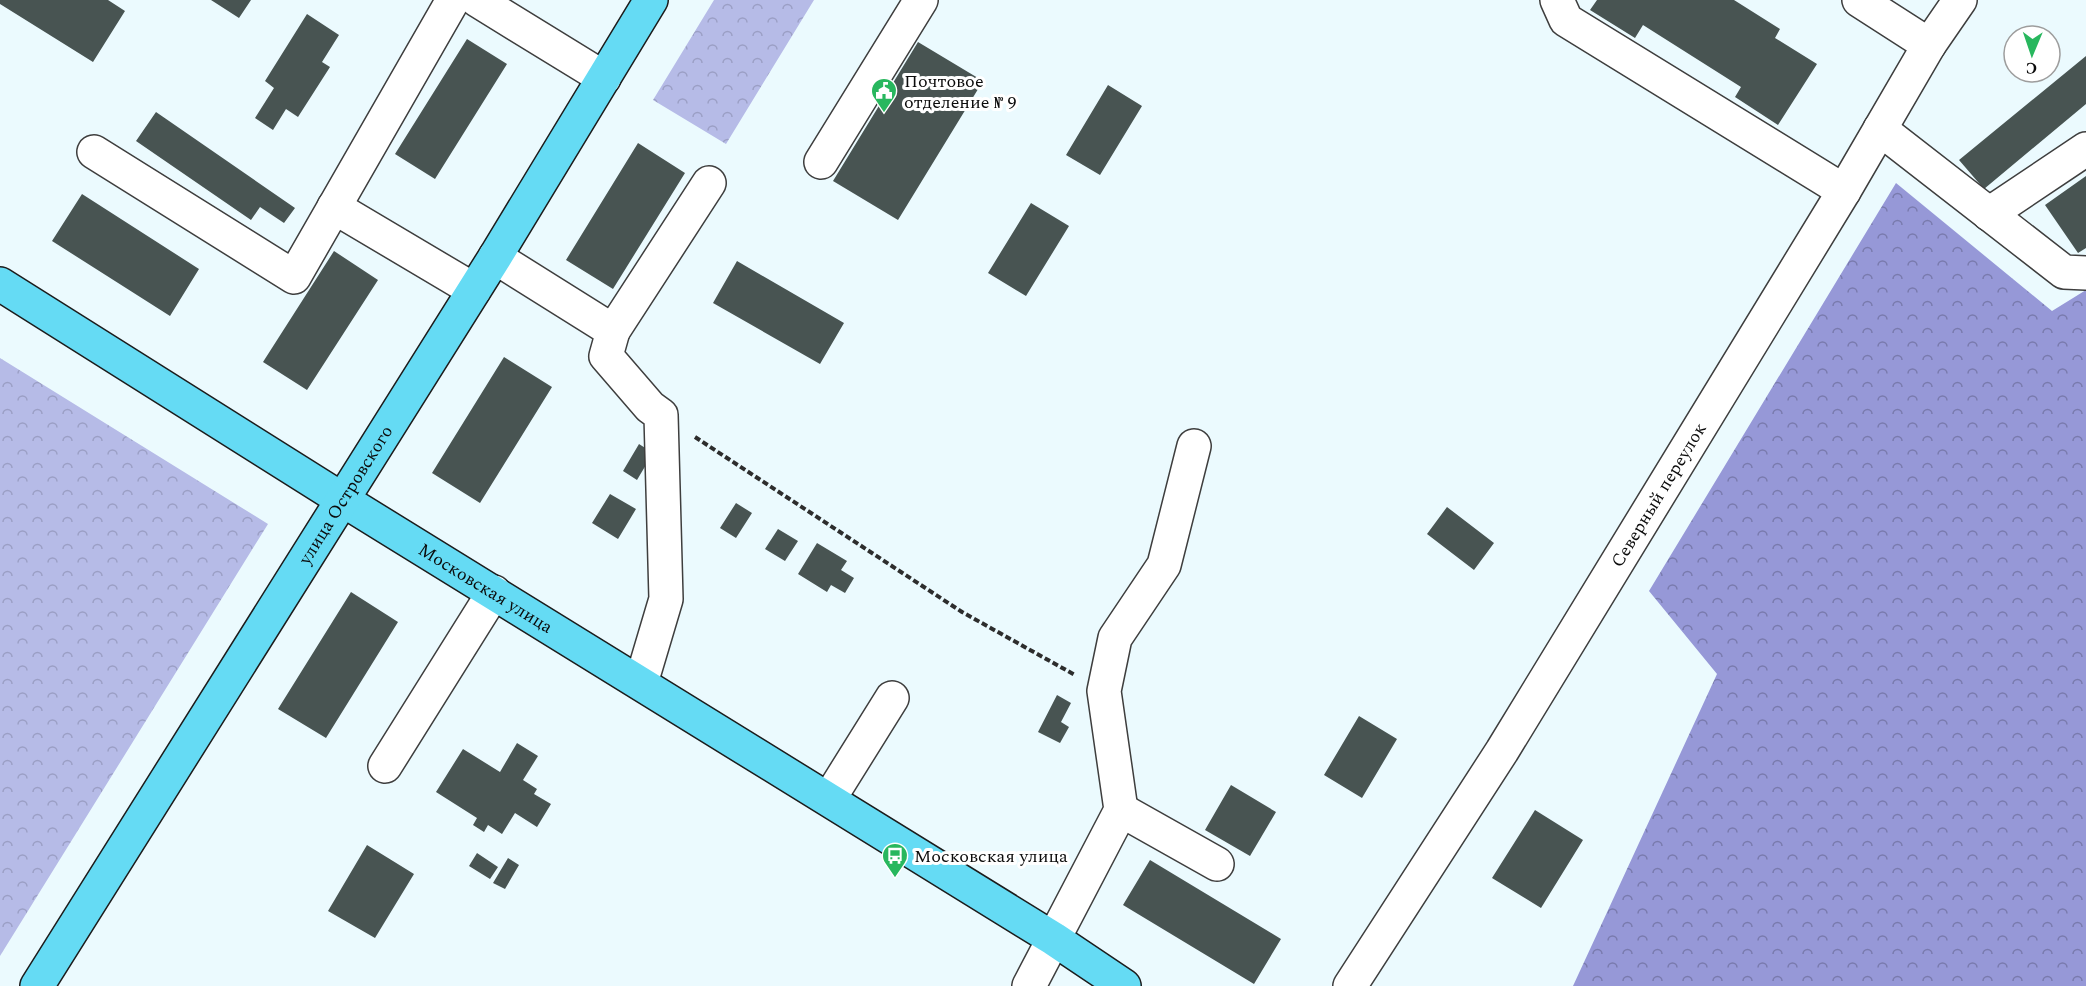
<svg xmlns="http://www.w3.org/2000/svg" width="2086" height="986" font-family="Spectral,serif">
  <style>
    .forest { fill: url(#forest-crowns) }
    .park { fill: url(#park-crowns) }
    .building { fill: #485452 }
    .lines { fill: none; stroke-linecap: round; stroke-linejoin: round }
    .minor-casing { stroke: #3e3e3e; stroke-width: 36 }
    .major-casing { stroke: #1c1c1c; stroke-width: 36 }
    .path { stroke: #2d2d2d; stroke-width: 4; stroke-dasharray: 6 3; stroke-linecap: butt }
    .minor { stroke: #fff; stroke-width: 33 }
    .major { stroke: #65dbf4; stroke-width: 33 }
    .labels { text-anchor: middle; dominant-baseline: central; stroke-width: 6; stroke-linejoin: round; paint-order: stroke }
    .poi-label { font-size: 18px; fill: #0b0b0b; stroke: #fff; text-anchor: start }
    .street-label { font-size: 18px; fill: #0b0b0b; stroke: #fff }
  </style>
  <defs>
    <pattern id="forest-crowns" width="20" height="18" patternUnits="userSpaceOnUse" patternTransform="scale(1.5)"><rect width="20" height="18" fill="#9698d7"/><path d="M2 6a3 3 0 1 1 6 0M12 15a3 3 0 1 1 6 0" fill="none" stroke="#797aad"/></pattern>
    <pattern id="park-crowns" width="20" height="18" patternUnits="userSpaceOnUse" patternTransform="scale(1.5)"><rect width="20" height="18" fill="#b6bbe7"/><path d="M2 6a3 3 0 1 1 6 0M12 15a3 3 0 1 1 6 0" fill="none" stroke="#9b9fc5"/></pattern>
  </defs>
  <rect width="100%" height="100%" fill="#ebfafe"/>
  <path class="forest" d="M1896 183 2052 311 2086 290V986H1573L1717 674 1649 591Z"/>
  <path class="park" d="M714 0H814L726 144 653 100Z
    M0 358 268 524 0 956Z"/>
  <path class="building" d="M0 0H108L125 11 93 62 0 4Z
    M211 0H251L239 18Z
    M1597 0H1734L1780 29 1775 38 1817 64 1778 125 1735 97 1741 87 1643 25 1635 38 1590 10Z
    M307 14 339 35 322 62 330 67 298 117 286 109 273 130 255 118 274 88 265 81Z
    M467 39 507 64 435 179 395 154Z
    M918 42 983 81 898 220 833 181Z
    M2086 56V104L1984 189 1959 160Z
    M1108 85 1142 106 1100 175 1066 155Z
    M156 112 295 208 284 223 260 207 251 220 136 141Z
    M638 143 685 173 613 289 566 260Z
    M2086 176V248L2078 253 2045 205Z
    M82 194 199 269 170 316 52 241Z
    M1031 203 1069 226 1026 296 988 273Z
    M334 251 378 280 307 390 263 362Z
    M737 261 844 323 820 364 713 303Z
    M504 357 552 387 480 503 432 473Z
    M639 444 653 453 637 480 623 471Z
    M610 494 636 509 618 539 592 523Z
    M736 503 752 513 736 538 720 528Z
    M1447 507 1494 543 1474 570 1427 534Z
    M778 529 798 541 785 561 765 549Z
    M817 543 847 561 841 570 854 578 845 593 831 585 827 592 798 574Z
    M351 592 398 622 326 738 278 709Z
    M1057 695 1071 703 1061 722 1069 727 1060 743 1038 732Z
    M1359 716 1397 739 1362 798 1324 775Z
    M517 743 538 756 523 780 537 789 534 794 551 804 537 827 515 813 502 834 488 825 484 832 473 825 477 818 436 792 463 749 500 772Z
    M1231 785 1276 812 1250 856 1205 830Z
    M1535 810 1583 840 1541 908 1492 878Z
    M367 845 414 874 375 938 328 911Z
    M477 853 498 867 490 879 469 866Z
    M508 858 519 865 505 889 493 883Z
    M1150 860 1281 939 1254 984 1123 905Z"/>
  <g class="lines">
    <defs>
      <g id="minor">
        <path d="M477 0 604 78"/>
        <path d="M1557 0 1566 20 1844 191"/>
        <path d="M1859 0 1929 45"/>
        <path d="M1880 129 2064 272 2086 273"/>
        <path d="M94 152 294 277 453 0"/>
        <path d="M821 162 921 0"/>
        <path d="M334 207 474 290"/>
        <path d="M1989 214 2086 149"/>
        <path d="M495 257 613 331 606 356 650 407 661 415 666 599 641 683"/>
        <path d="M613 331 709 183"/>
        <path d="M385 766 494 592"/>
        <path d="M829 799 892 698"/>
        <path d="M1121 810 1217 864"/>
        <path d="M1029 986 1121 810 1104 691 1115 638 1164 565 1194 446"/>
        <path id="s1" d="M1350 986 1502 751 1844 191 1929 45 1960 0"/>
      </g>
      <g id="major">
        <path id="s2" d="M0 284 343 500 1054 939 1124 986"/>
        <path id="s3" d="M37 986 495 257 651 0"/>
      </g>
    </defs>
    <use href="#minor" class="minor-casing"/>
    <use href="#major" class="major-casing"/>
    <path class="path" d="M695 437 962 612 1075 675"/>
    <use href="#minor" class="minor"/>
    <use href="#major" class="major"/>
  </g>
  <defs>
    <symbol id="civic-pin" viewBox="-11 -11 22 30"><path d="M0 17L-7.5 6A9.5 9.5 0 1 1 7.5 6Z" fill="#28b75e" stroke="#fff"/><path d="M-.6-6.5H3V-4.5H.6V-3L4-1V1h2V6H-6V1h2V-1L-.6-3ZM-1.2 2.5V6h2.4V2.5Z" fill="#fff"/></symbol>
    <symbol id="bus-pin" viewBox="-11 -11 22 30"><path d="M0 17L-7.5 6A9.5 9.5 0 1 1 7.5 6Z" fill="#28b75e" stroke="#fff"/><path d="M-5-6H5V4H4V6H2V4H-2V6H-4V4H-5ZM-3.5-4V0h7V-4ZM-3.5 1.2v1.5H-2V1.2ZM2 1.2v1.5H3.5V1.2Z" fill="#fff"/></symbol>
  </defs>
  <g fill-rule="evenodd">
    <use href="#civic-pin" x="869" y="76" width="30" height="40"/>
    <use href="#bus-pin" x="880" y="841" width="30" height="40"/>
  </g>
  <g class="labels">
    <g class="poi-label">
      <text x="904" y="81">Почтовое<tspan x="904" dy="21">отделение № 9</tspan></text>
      <text x="914" y="856">Московская улица</text>
    </g>
    <g class="street-label">
      <text stroke="none"><textPath href="#s3" startOffset="580">улица Островского</textPath></text>
      <text stroke="none"><textPath href="#s1" startOffset="580">Северный переулок</textPath></text>
      <text stroke="none"><textPath href="#s2" startOffset="573">Московская улица</textPath></text>
    </g>
  </g>
  <g transform="translate(2032 54) rotate(182)"><circle r="28" fill="#ffffff" stroke="#9d9d9d" stroke-width="1.5"/>
  <path d="M0-4.5L10 22L0 15L-10 22Z" fill="#28b75e"/>
  <text y="-9" font-size="16" font-weight="bold" text-anchor="middle" fill="#0b0b0b">С</text>
  </g>
</svg>
